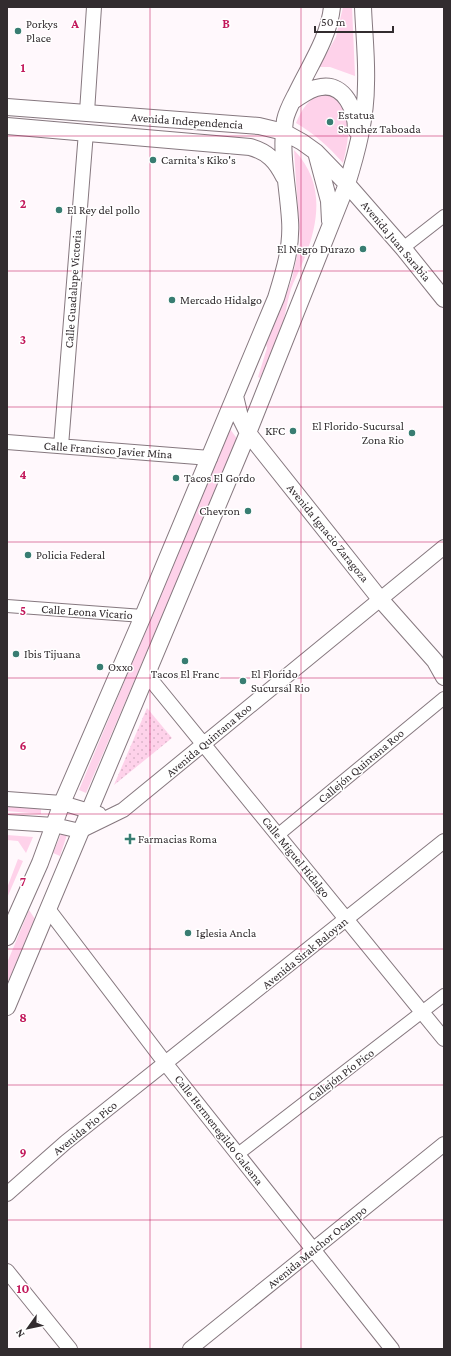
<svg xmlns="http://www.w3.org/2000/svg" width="451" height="1356" font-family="'Crimson Pro',serif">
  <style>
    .grass { fill: #fed2ea }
    .park { fill: url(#park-dots) }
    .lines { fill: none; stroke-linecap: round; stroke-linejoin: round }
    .minor-casing { stroke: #86787f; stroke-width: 14 }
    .tertiary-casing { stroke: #86787f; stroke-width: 16 }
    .secondary-casing { stroke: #86787f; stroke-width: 18 }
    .minor { stroke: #fff; stroke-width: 12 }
    .tertiary { stroke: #fff; stroke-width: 14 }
    .secondary { stroke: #fff; stroke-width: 16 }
    .grid { fill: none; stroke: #c2185b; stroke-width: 1; stroke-opacity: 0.55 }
    .poi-dot { fill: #387d72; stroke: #fff; stroke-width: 1.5 }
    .labels { text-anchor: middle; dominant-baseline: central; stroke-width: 3; stroke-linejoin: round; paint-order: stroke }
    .poi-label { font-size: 12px; fill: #322c2f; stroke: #fff; text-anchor: start }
    .street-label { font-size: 12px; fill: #322c2f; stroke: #fff }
    .grid-label { font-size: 13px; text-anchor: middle; font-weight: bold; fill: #c2185b; stroke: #fff; stroke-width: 3; stroke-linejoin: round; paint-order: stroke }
  </style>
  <defs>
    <pattern id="park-dots" width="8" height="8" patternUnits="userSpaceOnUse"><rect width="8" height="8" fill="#fed2ea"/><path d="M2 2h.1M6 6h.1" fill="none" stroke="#dab4c9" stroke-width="1.8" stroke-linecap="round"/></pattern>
  </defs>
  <rect width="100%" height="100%" fill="#fff8fc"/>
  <path class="grass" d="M343 7H352L355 76 330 67H319L336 37Z
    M323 93C357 101 349 138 343 163 329 147 315 134 296 123 302 109 308 99 323 93Z
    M294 150C326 183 319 225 302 264 299 272 294 280 291 289 287 302 285 317 281 330 275 347 267 362 260 378L258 377 267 348 266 344 292 279 300 242Z
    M230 429 238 440 86 793 79 790Z
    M7 805 41 808V814L7 811Z
    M64 833 67 835 60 856 53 853 61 834Z
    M7 835 33 837 26 853 18 841 7 840Z
    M18 859 23 861 7 898V888Z
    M29 910 35 919 7 984V963Z"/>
  <path class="park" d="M147 708 172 738 114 785Z"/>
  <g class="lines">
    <defs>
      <path id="minor" d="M403 248 444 216
        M7 606 143 616
        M279 834 444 698
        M238 1154 444 995"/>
      <path id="tertiary" d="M87 112 94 7
        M7 442 210 458
        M61 446 86 132
        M147 675 444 1039
        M7 799 62 803 99 814
        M7 822 54 825 80 831 123 810 444 547
        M48 909 166 1064 392 1349
        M7 1194 66 1142 444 841
        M7 1271 70 1349
        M190 1349 444 1144"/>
      <path id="secondary" d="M293 101C301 96 310 88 321 87 345 83 356 111 356 130
        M7 107 259 126 284 132 302 142 316 152 347 184 403 248 444 299
        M7 126 250 147C268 152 276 161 284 177
        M317 156 329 201 330 221
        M235 396 240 417 248 433 380 599 435 661 444 677
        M7 937 40 863 62 803 143 616 276 298C284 272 292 247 290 220 288 187 280 153 285 120 287 110 293 100 297 92 310 65 329 37 332 7
        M7 1007 248 433 347 184C357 152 366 118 366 84 367 59 364 33 363 7"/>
    </defs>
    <use href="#minor" class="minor-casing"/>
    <use href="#tertiary" class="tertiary-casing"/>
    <use href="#secondary" class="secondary-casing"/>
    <use href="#minor" class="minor"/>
    <use href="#tertiary" class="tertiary"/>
    <use href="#secondary" class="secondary"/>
  </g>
  <path class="grid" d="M150 7V1349M301 7V1349M7 136H444M7 271H444M7 407H444M7 542H444M7 678H444M7 814H444M7 949H444M7 1085H444M7 1220H444"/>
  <g class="poi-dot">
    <circle cx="18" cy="31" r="4"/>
    <circle cx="330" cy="122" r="4"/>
    <circle cx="153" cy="160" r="4"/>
    <circle cx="59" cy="210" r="4"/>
    <circle cx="363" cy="249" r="4"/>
    <circle cx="172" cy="300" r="4"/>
    <circle cx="293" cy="431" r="4"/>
    <circle cx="412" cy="433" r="4"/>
    <circle cx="176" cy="478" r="4"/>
    <circle cx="248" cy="511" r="4"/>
    <circle cx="28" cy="555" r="4"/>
    <circle cx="16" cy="654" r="4"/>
    <circle cx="185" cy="661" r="4"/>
    <circle cx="100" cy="667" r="4"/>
    <circle cx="243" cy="681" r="4"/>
    <path d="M128 833h4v4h4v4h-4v4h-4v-4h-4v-4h4z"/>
    <circle cx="188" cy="933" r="4"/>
  </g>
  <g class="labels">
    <g class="poi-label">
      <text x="26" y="24">Porkys<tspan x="26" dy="14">Place</tspan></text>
      <text x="338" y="115">Estatua<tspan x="338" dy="14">Sanchez Taboada</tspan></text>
      <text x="161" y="160">Carnita's Kiko's</text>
      <text x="67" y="210">El Rey del pollo</text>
      <text x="355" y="249" text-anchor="end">El Negro Durazo</text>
      <text x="180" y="300">Mercado Hidalgo</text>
      <text x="404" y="426" text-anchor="end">El Florido-Sucursal<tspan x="404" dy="14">Zona Rio</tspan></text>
      <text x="285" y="431" text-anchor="end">KFC</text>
      <text x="184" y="478">Tacos El Gordo</text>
      <text x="240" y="511" text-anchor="end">Chevron</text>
      <text x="36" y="555">Policia Federal</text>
      <text x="24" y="654">Ibis Tijuana</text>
      <text x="108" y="667">Oxxo</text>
      <text x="185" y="674" text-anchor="middle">Tacos El Franc</text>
      <text x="251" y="674">El Florido<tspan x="251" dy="14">Sucursal Rio</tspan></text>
      <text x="138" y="839">Farmacias Roma</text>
      <text x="196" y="933">Iglesia Ancla</text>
    </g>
    <g class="street-label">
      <text transform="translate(187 121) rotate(4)">Avenida Independencia</text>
      <text transform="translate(396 241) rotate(50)">Avenida Juan Sarabia</text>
      <text transform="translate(73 289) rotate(-86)">Calle Guadalupe Victoria</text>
      <text transform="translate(108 450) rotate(4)">Calle Francisco Javier Mina</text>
      <text transform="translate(328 533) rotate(51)">Avenida Ignacio Zaragoza</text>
      <text transform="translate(87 612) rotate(4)">Calle Leona Vicario</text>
      <text transform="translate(209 740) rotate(-40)">Avenida Quintana Roo</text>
      <text transform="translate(361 766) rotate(-40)">Callejón Quintana Roo</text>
      <text transform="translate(296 857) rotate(51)">Calle Miguel Hidalgo</text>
      <text transform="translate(305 953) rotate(-39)">Avenida Sirak Baloyan</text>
      <text transform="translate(341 1075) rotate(-37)">Callejón Pío Pico</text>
      <text transform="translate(85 1128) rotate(-39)">Avenida Pio Pico</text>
      <text transform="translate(219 1130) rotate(52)">Calle Hermenegildo Galeana</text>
      <text transform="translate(317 1247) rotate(-39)">Avenida Melchor Ocampo</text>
    </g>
  </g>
  <g class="grid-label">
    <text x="75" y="28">A</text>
    <text x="226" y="28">B</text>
    <text x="23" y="72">1</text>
    <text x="23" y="208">2</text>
    <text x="23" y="344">3</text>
    <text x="23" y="479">4</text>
    <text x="23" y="615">5</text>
    <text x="23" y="750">6</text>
    <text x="23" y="886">7</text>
    <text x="23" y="1022">8</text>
    <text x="23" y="1157">9</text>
    <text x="23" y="1293">10</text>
  </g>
  <rect width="451" height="1356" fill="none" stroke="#322c2f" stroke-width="16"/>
  <g transform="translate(28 1328) rotate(237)" stroke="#ffffff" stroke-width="3" paint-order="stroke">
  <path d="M0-3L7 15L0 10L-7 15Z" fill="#322c2f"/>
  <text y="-6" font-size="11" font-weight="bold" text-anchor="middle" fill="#322c2f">N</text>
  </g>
  <path d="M315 26v6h78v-6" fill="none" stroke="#322c2f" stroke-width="2"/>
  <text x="321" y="26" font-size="12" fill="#322c2f" stroke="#ffffff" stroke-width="3" paint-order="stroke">50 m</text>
</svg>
